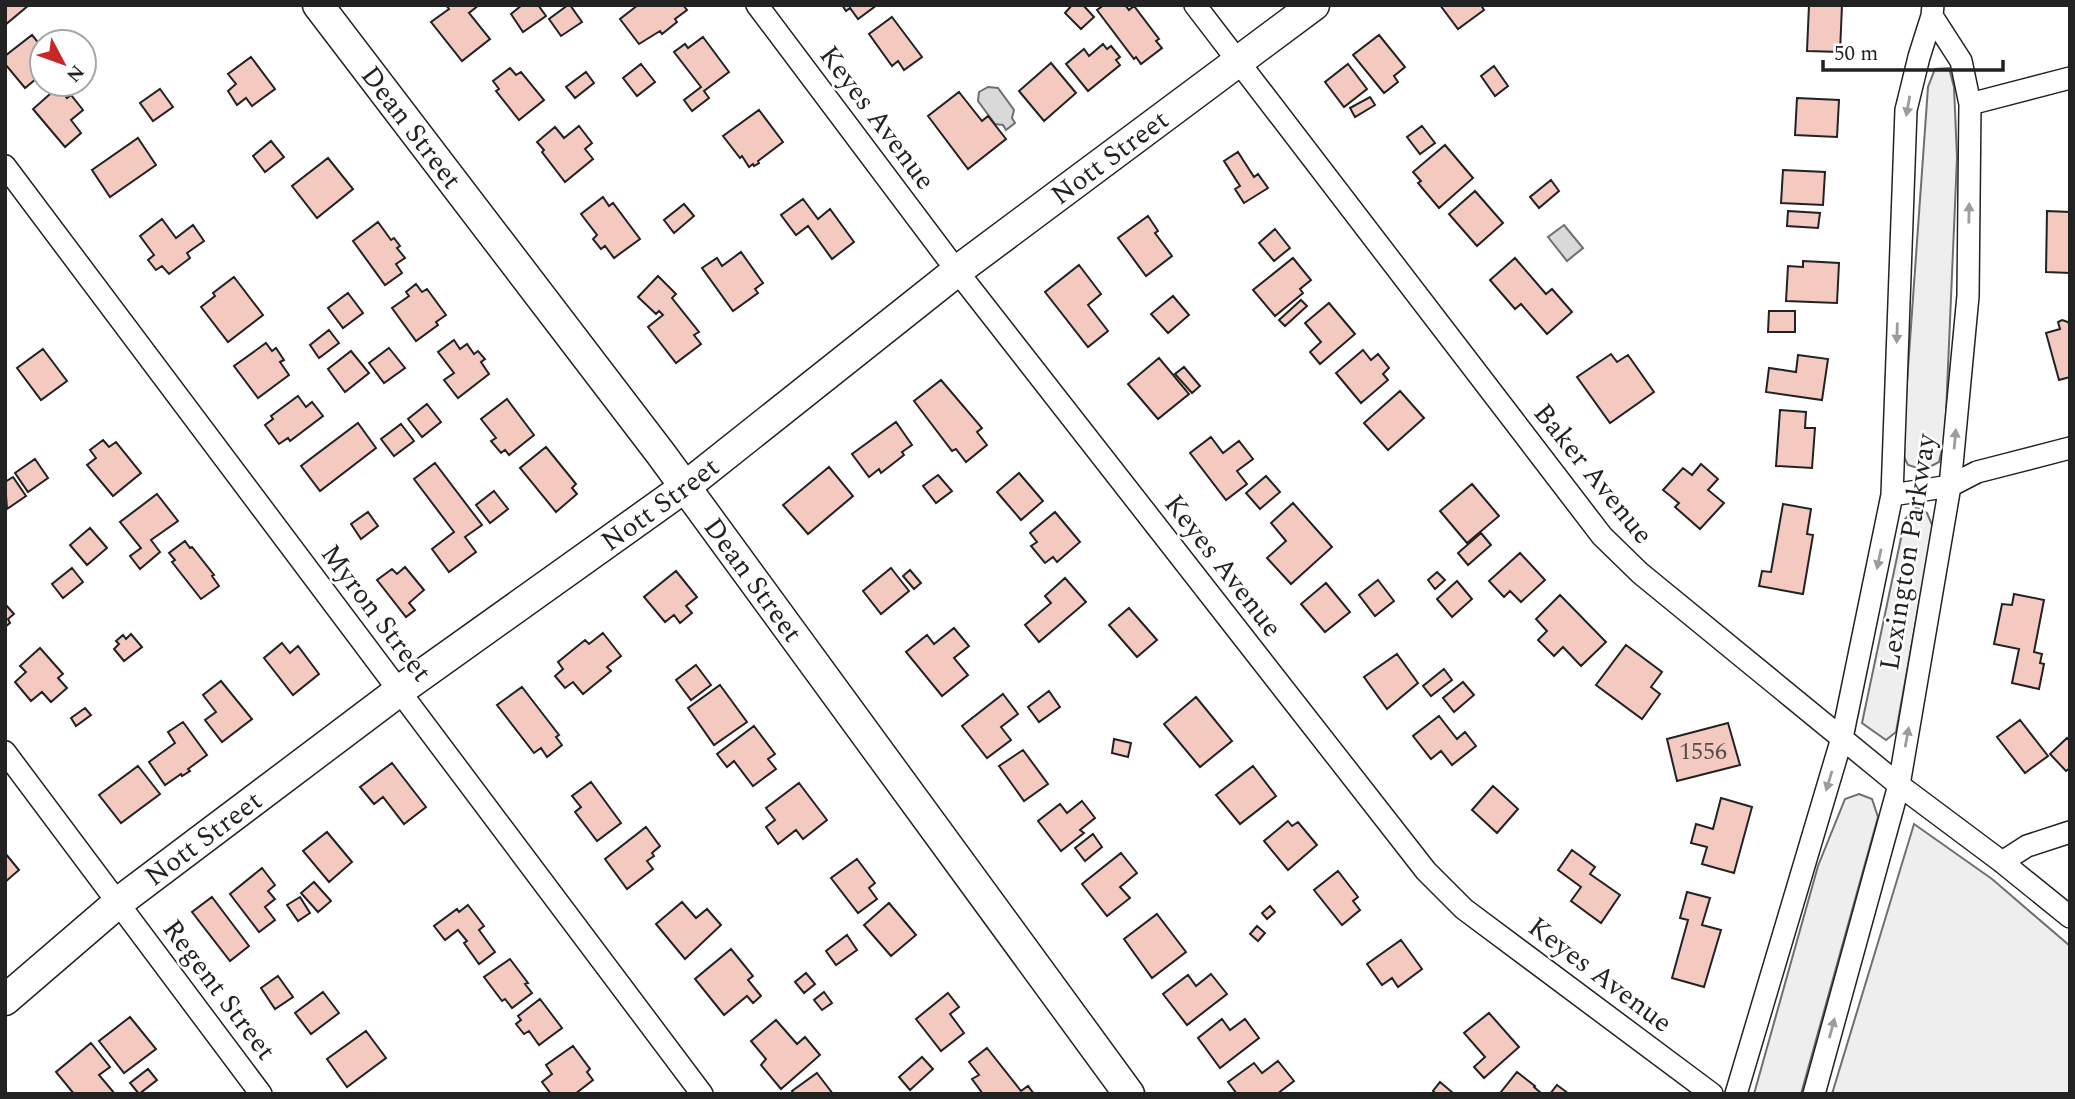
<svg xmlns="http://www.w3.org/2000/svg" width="2075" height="1099" font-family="Spectral,serif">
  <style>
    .green { fill: #eee; stroke: #6f6f6f; stroke-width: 2 }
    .water { fill: #d9d9d9; stroke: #6f6f6f; stroke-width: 2 }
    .building { fill: #f3c9c0; stroke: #222; stroke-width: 2 }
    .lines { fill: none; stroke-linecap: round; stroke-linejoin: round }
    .street-casing { stroke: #222; stroke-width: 24 }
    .secondary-casing { stroke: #222; stroke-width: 33 }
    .street { stroke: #fff; stroke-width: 21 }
    .secondary { stroke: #fff; stroke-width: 30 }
    .oneway { fill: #9c9c9c }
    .labels { text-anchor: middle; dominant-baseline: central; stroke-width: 5; stroke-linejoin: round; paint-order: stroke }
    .number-label { font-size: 24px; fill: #564c4a }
    .street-label { font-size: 28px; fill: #222; stroke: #fff }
  </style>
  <rect width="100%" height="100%" fill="#fff"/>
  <path class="green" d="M1949 68 1954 87 1957 158 1945 437 1939 462 1924 470 1908 465 1902 453 1928 87 1935 69Z
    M1917 507 1927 513 1933 527 1896 732 1886 740 1862 723 1905 519Z
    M1859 794 1872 799 1878 817 1801 1094H1754L1818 866 1845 799Z
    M1914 824 1992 879 2070 946V1094H1832Z"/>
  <path class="water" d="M988 87 998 88 1014 110 1012 118 1015 123 1006 130 1003 125 995 124 978 101 979 92Z
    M1564 225 1583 248 1567 261 1548 237Z"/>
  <path class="building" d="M5 5H29L5 25Z
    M446 5H479L469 13 490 39 462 61 431 22 449 9Z
    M522 5H538L546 16 523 32 511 14Z
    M568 5H570L582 22 561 36 549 19Z
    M638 5H683L687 10 675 19 677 22 662 34 660 31 639 44 620 19Z
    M842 5H877L858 19 850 8 846 11Z
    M1072 5H1083L1094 17 1081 29 1065 13Z
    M1104 5H1125L1129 10 1134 6 1159 39 1156 41 1162 48 1141 64 1136 57 1134 59 1097 10Z
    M1440 5H1481L1484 10 1458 29Z
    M1809 5H1842L1840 52 1807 51Z
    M892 17 922 57 904 70 898 61 892 66 869 34Z
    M32 35 42 47V74L25 88 5 64V56Z
    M1379 35 1405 67 1394 76 1398 82 1384 93 1353 55Z
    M703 37 729 72 704 91 709 98 692 111 684 100 701 87 674 52 685 44 688 48Z
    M1103 44 1107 49 1111 46 1120 57 1116 60 1120 65 1088 91 1066 64 1084 49 1089 56Z
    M251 57 275 89 252 106 246 98 237 105 228 91 236 84 228 74Z
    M1051 63 1076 93 1044 121 1019 91Z
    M641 64 655 82 637 96 623 78Z
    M1348 64 1367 89 1344 107 1325 82Z
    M1494 66 1508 86 1495 96 1481 76Z
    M510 68 516 75 521 72 544 100 519 120 496 91 499 89 493 81Z
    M586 72 594 83 575 98 566 87Z
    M58 87 67 98 71 95 83 110 71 120 81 133 65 147 33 109Z
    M160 89 173 107 153 121 140 103Z
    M959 92 982 121 988 116 1006 139 968 169 928 116Z
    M1370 97 1375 105 1355 117 1350 108Z
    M1797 98 1839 100 1837 137 1795 135Z
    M759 110 783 142 758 161 759 163 754 166 753 164 749 167 742 156 740 158 723 136Z
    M579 126 592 143 585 149 593 159 565 182 542 152 544 150 537 142 555 127 564 138Z
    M1422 126 1435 143 1420 154 1407 137Z
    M138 138 156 165 110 197 92 170Z
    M271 141 284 157 265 172 253 156Z
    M1445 145 1473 178 1439 208 1418 183 1421 181 1413 172Z
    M1238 152 1254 177 1258 174 1268 188 1244 203 1235 189 1240 186 1224 161Z
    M328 158 353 189 317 218 292 186Z
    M1783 170 1825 172 1823 205 1781 203Z
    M1551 180 1559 191 1539 208 1530 197Z
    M1475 191 1503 223 1477 246 1449 214Z
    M603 197 609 206 613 203 640 239 614 258 605 246 601 249 593 239 597 235 581 214Z
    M803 199 818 219 830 209 854 242 832 259 808 226 796 235 781 215Z
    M684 204 694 216 674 233 664 220Z
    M1788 211 1820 213 1818 228 1787 226Z
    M2047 211 2070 212V273L2046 272Z
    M1148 216 1158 231 1155 233 1172 256 1146 276 1118 238Z
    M162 219 176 238 193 225 204 241 187 253 190 258 169 274 162 266 156 270 148 260 154 255 140 236Z
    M378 222 391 240 394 238 400 246 397 248 405 258 396 264 402 273 385 285 353 241Z
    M1275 229 1290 248 1274 261 1259 243Z
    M741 252 763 283 755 289 758 293 733 311 702 268 717 258 722 266Z
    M1293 258 1311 280 1300 289 1303 293 1275 316 1253 290Z
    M1515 258 1546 294 1552 289 1572 312 1547 334 1521 304 1515 309 1490 280Z
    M1803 261 1839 263 1837 303 1786 301 1788 266 1803 267Z
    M1079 265 1101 294 1088 305 1108 331 1088 347 1045 292Z
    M658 276 676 294 672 298 699 332 694 335 701 344 676 363 648 327 663 315 659 311 656 314 638 297Z
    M234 277 263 315 228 342 201 307 215 296 213 293Z
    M416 284 422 292 427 289 446 315 436 322 438 325 416 341 392 308 409 296 406 292Z
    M348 293 363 313 343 328 328 308Z
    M1173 296 1189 315 1168 333 1151 314Z
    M1301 300 1307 306 1285 326 1279 320Z
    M1329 303 1355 334 1320 364 1310 352 1321 342 1305 323Z
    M1769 311H1795V332H1768Z
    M2062 320 2068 322 2070 326V377L2059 380 2046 333 2060 329 2058 322Z
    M329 330 339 343 319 358 310 345Z
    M454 340 460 349 467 344 474 354 478 351 485 359 481 362 489 374 458 398 444 380 454 373 438 352Z
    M266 343 272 351 276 348 284 360 280 362 289 375 258 398 234 366Z
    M389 348 405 368 384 383 369 363Z
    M43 349 67 381 41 400 17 368Z
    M1363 350 1371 360 1378 354 1389 368 1383 374 1388 380 1361 403 1336 373Z
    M351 351 369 373 345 392 328 369Z
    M1611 354 1617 362 1628 355 1654 392 1610 423 1577 377Z
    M1798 355 1828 359 1822 400 1766 392 1769 368 1796 372Z
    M1159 358 1189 394 1158 419 1128 384Z
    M1184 367 1200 386 1192 393 1175 374Z
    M941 380 982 428 977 432 987 445 966 462 956 449 952 451 914 401Z
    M1400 391 1424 418 1388 450 1364 423Z
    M298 396 306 407 312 402 323 416 290 441 288 438 279 444 265 425 273 419 271 416Z
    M507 399 534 435 509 455 505 450 501 453 491 441 496 438 481 419Z
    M427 404 441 422 422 437 408 419Z
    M1780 410 1806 412 1805 428H1815L1812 468 1776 466Z
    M896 422 912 445 902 452 904 455 881 473 879 469 869 477 852 454Z
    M358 423 376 448 320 491 301 466Z
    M401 424 414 441 394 456 381 439Z
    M1211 437 1223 453 1239 441 1253 459 1237 471 1247 484 1226 500 1190 453Z
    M103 440 109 447 116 442 141 473 113 496 87 465 96 458 90 450Z
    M546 447 576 484 572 488 577 494 556 512 520 468Z
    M35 459 48 478 28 492 15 473Z
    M435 463 482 525 465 537 476 552 449 572 432 549 454 532 414 479Z
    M1701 464 1718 479 1708 490 1724 503 1700 529 1675 507 1679 503 1663 490 1683 468 1692 475Z
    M829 467 853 496 808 534 783 505Z
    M1019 473 1043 501 1021 520 997 492Z
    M938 475 952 491 936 503 923 486Z
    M1266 476 1280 492 1260 509 1246 493Z
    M13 477 26 496 7 509 5 482Z
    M1472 484 1499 516 1467 543 1440 511Z
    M494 491 508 509 490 523 476 505Z
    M157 494 178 521 151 540 160 552 140 569 130 556 141 548 120 522Z
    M1293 503 1332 547 1291 584 1267 558 1286 541 1271 523Z
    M1783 504 1811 509 1807 534 1813 535 1803 594 1759 586 1762 571 1771 572Z
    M368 512 378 526 361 539 351 524Z
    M1055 512 1080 542 1057 562 1053 557 1045 563 1031 546 1037 542 1030 533Z
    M90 528 107 548 87 565 70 545Z
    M1481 533 1491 545 1468 565 1458 553Z
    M185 541 190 548 192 547 214 575 212 576 219 586 201 599 172 562 175 560 169 553Z
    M1520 553 1545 580 1521 602 1510 591 1504 597 1489 581Z
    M405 567 424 590 409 603 415 610 406 617 377 580 392 569 397 574Z
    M72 568 83 582 63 598 52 584Z
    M891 568 909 591 881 614 863 591Z
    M910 570 921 583 914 589 903 576Z
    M676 571 697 597 686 606 692 613 680 623 674 615 665 622 644 597Z
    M1437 572 1445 580 1435 589 1428 580Z
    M1065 578 1086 602 1039 642 1025 625 1051 603 1045 596Z
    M1378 580 1394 601 1375 616 1359 595Z
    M1457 581 1472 599 1452 617 1437 599Z
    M1326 583 1350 612 1325 632 1301 604Z
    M2014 594 2044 600 2034 652 2042 654 2040 663 2044 664 2039 689 2012 683 2019 649 1994 644 2002 604 2012 605Z
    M1560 595 1606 642 1581 666 1563 647 1554 656 1538 640 1547 631 1536 619Z
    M5 604 14 614 8 619 10 623 5 627Z
    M1129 608 1157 640 1137 657 1109 625Z
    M954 628 969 646 954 658 968 675 942 696 906 652 927 635 934 644Z
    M603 633 621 656 607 667 611 671 583 694 573 682 565 688 555 676 563 669 558 662 585 640 589 644Z
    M131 634 142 647 124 661 114 649 119 644 116 641 123 635 126 639Z
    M282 643 290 653 298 646 319 674 293 695 264 658Z
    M1626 645 1662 672 1651 687 1660 694 1642 719 1596 685Z
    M40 648 63 674 58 678 67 688 51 702 42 692 31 701 15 682 26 672 20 666Z
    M1397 654 1418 683 1387 709 1364 677Z
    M696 665 711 685 691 700 676 680Z
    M1444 669 1452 680 1431 696 1423 686Z
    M221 681 252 719 222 742 205 720 216 712 203 695Z
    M1463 682 1474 695 1454 712 1443 698Z
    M720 685 747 722 714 745 688 708Z
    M522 687 559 735 556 737 562 745 547 757 541 748 534 753 497 705Z
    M1049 691 1060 707 1039 722 1028 707Z
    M1003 694 1018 714 1001 727 1011 740 987 758 962 726Z
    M1196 697 1232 741 1200 767 1164 724Z
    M85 708 91 715 76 726 71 718Z
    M1439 716 1457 739 1465 732 1476 746 1452 765 1441 751 1431 759 1413 736Z
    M2020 720 2048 756 2025 773 1997 737Z
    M183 722 207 755 188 769 190 771 182 776 181 774 165 785 149 762 175 743 168 732Z
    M1728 723 1740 765 1677 781 1667 739Z
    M754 726 775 754 768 759 776 769 753 786 734 761 727 767 717 754Z
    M2067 738 2070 741V768L2066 771 2050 754Z
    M1114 739 1131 743 1128 757 1112 753Z
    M1023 750 1048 784 1024 801 999 766Z
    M392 763 426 807 404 824 383 797 374 804 360 787Z
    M138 766 160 794 121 823 99 795Z
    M1253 766 1276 796 1240 824 1216 795Z
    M591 782 621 823 597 841 575 812 581 807 572 796Z
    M799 783 827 820 803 839 796 830 778 844 766 827 775 820 766 808Z
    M1493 786 1518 809 1497 833 1472 810Z
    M1721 798 1752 807 1734 873 1702 864 1707 847 1691 843 1696 824 1713 829Z
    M1082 801 1095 818 1080 830 1084 833 1061 851 1038 821 1060 804 1067 813Z
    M1288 821 1292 826 1298 822 1317 845 1288 870 1264 841Z
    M646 827 660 846 652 853 654 856 647 861 653 869 627 889 605 859Z
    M327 832 352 862 329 882 303 851Z
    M1093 834 1102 847 1085 861 1075 848Z
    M1572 850 1595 867 1590 874 1620 895 1601 923 1571 901 1581 887 1558 870Z
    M5 853 19 870 5 882Z
    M1121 853 1137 873 1120 887 1130 898 1107 916 1082 884Z
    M857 859 875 883 869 888 877 899 858 913 831 878Z
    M262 868 275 885 268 891 275 899 265 907 275 920 259 932 230 894Z
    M1338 871 1358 897 1353 901 1360 910 1342 925 1314 890Z
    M314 882 331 901 318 912 301 893Z
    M1687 892 1710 898 1702 925 1721 930 1704 987 1672 978 1688 920 1680 918Z
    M212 897 249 946 230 961 192 912Z
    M300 897 310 913 298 921 287 905Z
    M682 902 696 918 707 909 721 925 685 959 656 924Z
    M889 903 916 935 891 956 864 925Z
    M468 905 484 926 479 930 495 952 479 964 464 943 467 941 458 930 445 940 434 926 457 909 459 912Z
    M1270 906 1275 912 1267 919 1262 913Z
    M1157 914 1186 952 1152 978 1124 939Z
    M1257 926 1265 933 1258 941 1250 934Z
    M847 935 857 950 836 965 826 951Z
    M1401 940 1422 969 1398 987 1392 978 1382 985 1367 964Z
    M731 949 753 976 748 980 761 996 753 1003 747 996 724 1015 695 979Z
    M510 959 528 983 525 984 532 993 512 1008 505 999 502 1001 484 977Z
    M806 973 815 984 804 993 795 982Z
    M1211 974 1227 994 1187 1025 1163 994 1188 975 1196 986Z
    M278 976 293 997 275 1009 261 988Z
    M323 992 339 1013 311 1034 295 1013Z
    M824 992 832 1003 822 1010 814 1000Z
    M948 993 959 1007 950 1014 964 1033 941 1051 916 1019Z
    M540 999 562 1028 539 1045 529 1031 524 1034 516 1024 521 1020 518 1016Z
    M1489 1013 1519 1047 1484 1078 1474 1067 1485 1057 1464 1033Z
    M130 1017 156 1049 124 1073 99 1041Z
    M1222 1019 1230 1030 1245 1019 1259 1038 1220 1068 1198 1038Z
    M776 1020 797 1044 805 1037 820 1055 781 1089 761 1065 766 1059 751 1041Z
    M366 1031 386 1058 347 1087 327 1059Z
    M91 1043 110 1067 99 1075 115 1094H74L56 1072Z
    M573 1046 590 1069 587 1072 593 1080 575 1094H551L542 1082 552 1074 546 1065Z
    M987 1048 1021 1091 1028 1086 1034 1094H983L972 1079 979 1075 969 1062Z
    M922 1057 933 1069 910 1090 899 1077Z
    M1278 1061 1294 1081 1277 1094H1237L1228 1082 1254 1063 1262 1073Z
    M148 1069 157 1080 139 1094 130 1083Z
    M1517 1072 1535 1086 1534 1087 1542 1094H1504L1501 1092Z
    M817 1073 833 1094H794L792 1091Z
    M1440 1082 1453 1093 1452 1094H1436L1433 1091Z
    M1557 1085 1569 1094H1550Z"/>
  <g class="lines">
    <defs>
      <path id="street" d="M757 5 957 271 1426 871 1464 909 1712 1094
        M1195 5 1602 536 1640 573 1899 785 2002 862 2070 917
        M1970 104 2070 78
        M5 166 702 1094
        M1892 495 1950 486 1977 472 2070 448
        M5 752 261 1094
        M2002 862 2027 846 2070 832
        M1736 1094 1842 738 1892 495 1906 110 1919 57 1932 16 1933 5
        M1814 1094 1899 785 1950 486 1968 296 1970 104 1961 61 1932 16"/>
      <g id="secondary">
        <path id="s1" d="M318 5 661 454 1129 1094"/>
        <path id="s2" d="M5 1000 119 902 399 691 685 487 957 271 1314 5"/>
      </g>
    </defs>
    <use href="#street" class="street-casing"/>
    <use href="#secondary" class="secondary-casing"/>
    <use href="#street" class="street"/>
    <use href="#secondary" class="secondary"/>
  </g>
  <defs><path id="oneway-solid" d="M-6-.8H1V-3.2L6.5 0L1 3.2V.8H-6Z" transform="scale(1.75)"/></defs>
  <g class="oneway">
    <use href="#oneway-solid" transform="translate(1908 106) rotate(100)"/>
    <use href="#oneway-solid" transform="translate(1969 213) rotate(-89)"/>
    <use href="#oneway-solid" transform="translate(1897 333) rotate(92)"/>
    <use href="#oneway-solid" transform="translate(1955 439) rotate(-85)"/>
    <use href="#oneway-solid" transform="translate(1879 559) rotate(102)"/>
    <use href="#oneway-solid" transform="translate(1907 737) rotate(-80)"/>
    <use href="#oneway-solid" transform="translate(1829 781) rotate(107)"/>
    <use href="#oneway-solid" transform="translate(1832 1028) rotate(-75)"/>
  </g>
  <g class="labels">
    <g class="number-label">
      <text x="1703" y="752">1556</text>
    </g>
    <g class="street-label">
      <text transform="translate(877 118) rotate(53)">Keyes Avenue</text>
      <text stroke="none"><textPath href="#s1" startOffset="154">Dean Street</textPath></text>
      <text stroke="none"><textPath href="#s2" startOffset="1390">Nott Street</textPath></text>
      <text transform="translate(1593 474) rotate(51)">Baker Avenue</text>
      <text stroke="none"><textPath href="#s2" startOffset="822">Nott Street</textPath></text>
      <text transform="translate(1908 552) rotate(-81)">Lexington Parkway</text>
      <text transform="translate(1223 566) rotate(52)">Keyes Avenue</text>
      <text stroke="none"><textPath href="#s1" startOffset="721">Dean Street</textPath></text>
      <text transform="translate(376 613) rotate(53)">Myron Street</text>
      <text stroke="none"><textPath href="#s2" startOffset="256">Nott Street</textPath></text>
      <text transform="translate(1600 975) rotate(37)">Keyes Avenue</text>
      <text transform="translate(219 990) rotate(53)">Regent Street</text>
    </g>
  </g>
  <rect width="2075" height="1099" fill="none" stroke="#222222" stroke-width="14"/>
  <g transform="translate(63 63) rotate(131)"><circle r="33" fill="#ffffff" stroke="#a7a7a7" stroke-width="2"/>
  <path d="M0-5L12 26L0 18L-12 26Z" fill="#c62828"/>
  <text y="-10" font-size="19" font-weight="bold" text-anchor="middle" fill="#222222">N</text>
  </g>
  <path d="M1823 60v10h180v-10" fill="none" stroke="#222222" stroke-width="3.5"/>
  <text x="1834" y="60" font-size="21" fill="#222222" stroke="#ffffff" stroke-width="5" paint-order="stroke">50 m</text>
</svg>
